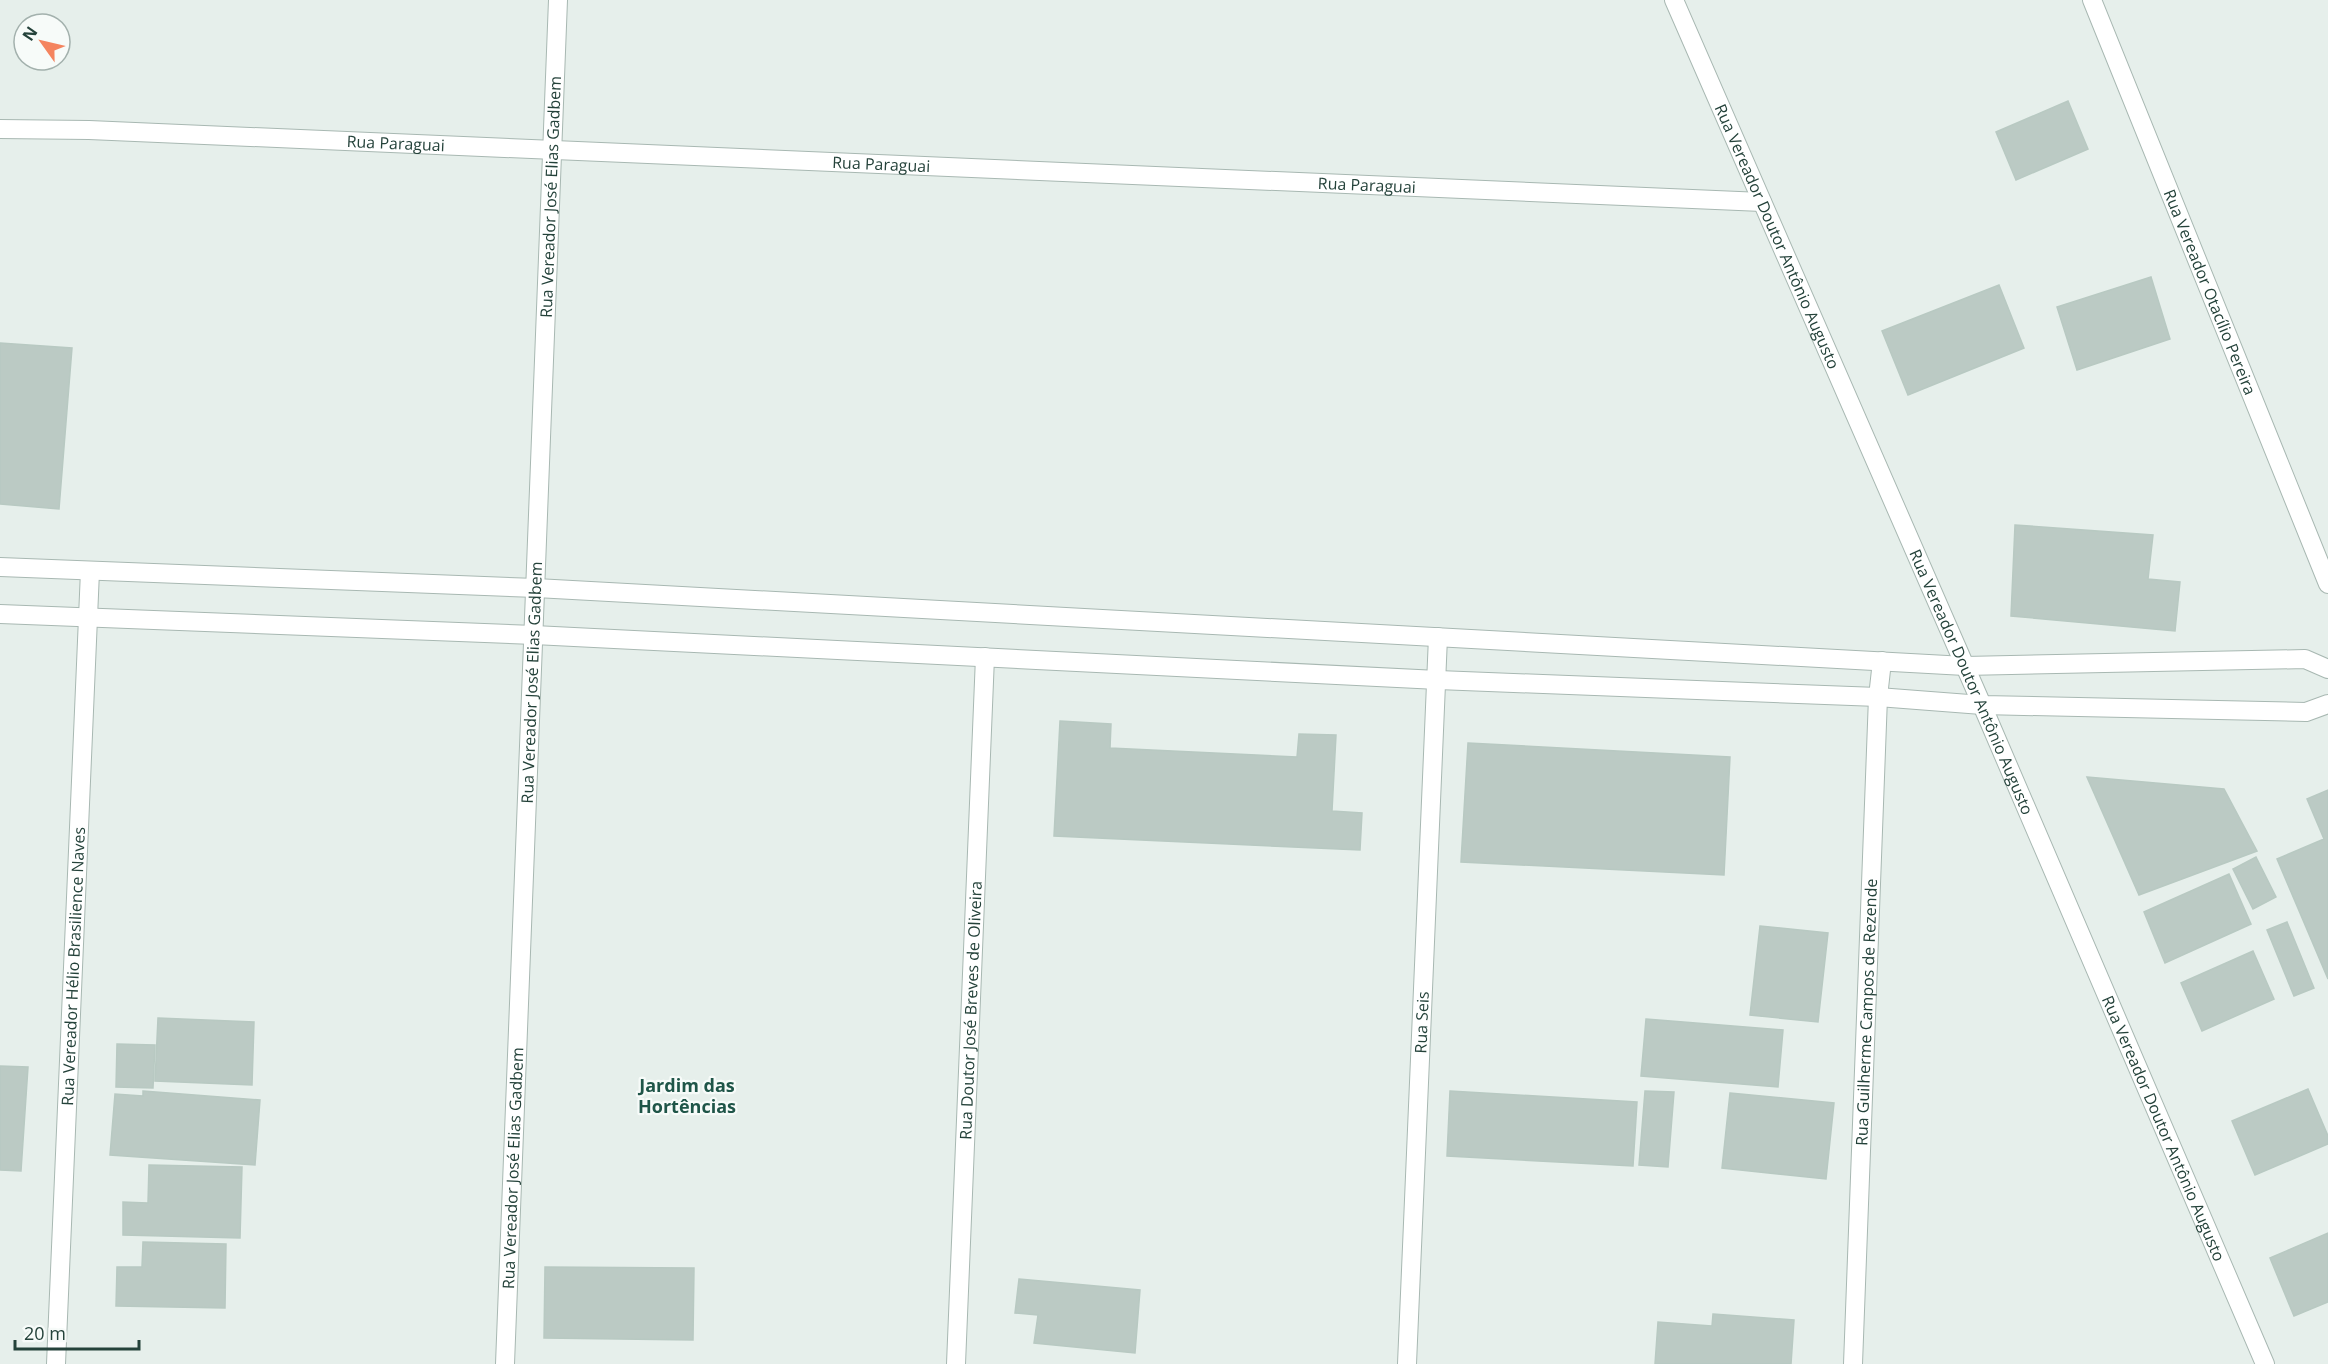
<svg xmlns="http://www.w3.org/2000/svg" width="2328" height="1364" font-family="'Open Sans',sans-serif">
  <style>
    .building { fill: #bbcac4; stroke: #b8c9c2; stroke-width: 1.5 }
    .lines { fill: none; stroke-linecap: round; stroke-linejoin: round }
    .minor-casing { stroke: #a8b8b2; stroke-width: 20 }
    .tertiary-casing { stroke: #a8b8b2; stroke-width: 20 }
    .minor { stroke: #fff; stroke-width: 18 }
    .tertiary { stroke: #fff; stroke-width: 18 }
    .labels { text-anchor: middle; dominant-baseline: central; stroke-width: 4.5; stroke-linejoin: round; paint-order: stroke }
    .street-label { font-size: 16px; fill: #24423a; stroke: #f7fbf9 }
    .neighbourhood-label { font-size: 18px; font-weight: bold; fill: #1f5548; stroke: #f7fbf9 }
  </style>
  <rect width="100%" height="100%" fill="#e6efeb"/>
  <path class="building" d="M2068 101 2088 149 2016 180 1996 132Z
    M2151 277 2170 339 2077 370 2057 307Z
    M1999 285 2024 348 1908 395 1882 331Z
    M0 343 72 348 59 509 0 504Z
    M2015 525 2153 535 2148 579 2180 582 2175 631 2011 616Z
    M1060 721 1111 724 1110 748 1297 757 1299 734 1336 735 1332 811 1362 813 1360 850 1054 836Z
    M1468 743 1730 757 1724 875 1461 862Z
    M2087 777 2224 789 2257 851 2139 895Z
    M2328 790V979L2277 859 2324 839 2307 799Z
    M2256 857 2276 897 2253 909 2233 869Z
    M2229 874 2251 924 2165 963 2144 912Z
    M2287 922 2314 988 2294 996 2267 930Z
    M1760 926 1828 933 1818 1022 1750 1015Z
    M2253 951 2274 999 2202 1031 2181 983Z
    M158 1018 254 1022 252 1085 155 1081Z
    M1646 1019 1783 1030 1778 1087 1641 1076Z
    M117 1044 155 1045 153 1088 116 1087Z
    M0 1066 28 1067 21 1171 0 1170Z
    M2308 1089 2328 1136V1144L2255 1175 2232 1121Z
    M143 1091 260 1100 255 1165 110 1155 115 1094 143 1096Z
    M1450 1091 1637 1102 1633 1166 1447 1156Z
    M1645 1091 1674 1092 1668 1167 1639 1165Z
    M1730 1093 1834 1103 1826 1179 1722 1168Z
    M149 1165 242 1167 240 1238 123 1235V1202L148 1203Z
    M2328 1233V1302L2294 1316 2270 1258Z
    M143 1242 226 1244 225 1308 116 1306 117 1267H142Z
    M545 1267 694 1268 693 1340 544 1338Z
    M1019 1279 1140 1290 1135 1353 1034 1343 1038 1315 1015 1313Z
    M1713 1314 1794 1320 1791 1364H1655L1658 1322 1712 1326Z"/>
  <g class="lines">
    <defs>
      <g id="minor">
        <path id="s1" d="M1674 0 1982 705 2265 1364"/>
        <path id="s2" d="M2092 0 2328 584"/>
        <path id="s3" d="M0 129 89 130 1762 202"/>
        <path id="s4" d="M56 1364 90 571"/>
        <path id="s5" d="M505 1364 558 0"/>
        <path id="s6" d="M956 1364 985 657"/>
        <path id="s7" d="M1407 1364 1438 637"/>
        <path id="s8" d="M1853 1364 1878 697 1882 661"/>
      </g>
      <path id="tertiary" d="M0 567 536 588 1965 666 2305 659 2328 669
        M0 614 534 635 1438 680 1878 697 1982 705 2306 712 2328 704"/>
    </defs>
    <use href="#minor" class="minor-casing"/>
    <use href="#tertiary" class="tertiary-casing"/>
    <use href="#minor" class="minor"/>
    <use href="#tertiary" class="tertiary"/>
  </g>
  <g class="labels">
    <g class="street-label">
      <text stroke="none"><textPath href="#s3" startOffset="396">Rua Paraguai</textPath></text>
      <text stroke="none"><textPath href="#s3" startOffset="882">Rua Paraguai</textPath></text>
      <text stroke="none"><textPath href="#s3" startOffset="1368">Rua Paraguai</textPath></text>
      <text stroke="none"><textPath href="#s5" startOffset="1168">Rua Vereador José Elias Gadbem</textPath></text>
      <text stroke="none"><textPath href="#s1" startOffset="258">Rua Vereador Doutor Antônio Augusto</textPath></text>
      <text stroke="none"><textPath href="#s2" startOffset="315">Rua Vereador Otacílio Pereira</textPath></text>
      <text stroke="none"><textPath href="#s1" startOffset="744">Rua Vereador Doutor Antônio Augusto</textPath></text>
      <text stroke="none"><textPath href="#s5" startOffset="682">Rua Vereador José Elias Gadbem</textPath></text>
      <text stroke="none"><textPath href="#s4" startOffset="398">Rua Vereador Hélio Brasilience Naves</textPath></text>
      <text stroke="none"><textPath href="#s6" startOffset="354">Rua Doutor José Breves de Oliveira</textPath></text>
      <text stroke="none"><textPath href="#s8" startOffset="352">Rua Guilherme Campos de Rezende</textPath></text>
      <text stroke="none"><textPath href="#s7" startOffset="342">Rua Seis</textPath></text>
      <text stroke="none"><textPath href="#s1" startOffset="1230">Rua Vereador Doutor Antônio Augusto</textPath></text>
      <text stroke="none"><textPath href="#s5" startOffset="196">Rua Vereador José Elias Gadbem</textPath></text>
    </g>
    <g class="neighbourhood-label">
      <text x="687" y="1085">Jardim das<tspan x="687" dy="21">Hortências</tspan></text>
    </g>
  </g>
  <g transform="translate(42 42) rotate(304)"><circle r="28" fill="#f7fbf9" stroke="#a3b1ad" stroke-width="1.5"/>
  <path d="M0-4.5L10 22L0 15L-10 22Z" fill="#f4845f"/>
  <text y="-9" font-size="16" font-weight="bold" text-anchor="middle" fill="#24423a">N</text>
  </g>
  <path d="M15 1340v9h124v-9" fill="none" stroke="#24423a" stroke-width="3"/>
  <text x="24" y="1340" font-size="18" fill="#24423a" stroke="#f7fbf9" stroke-width="4.5" paint-order="stroke">20 m</text>
</svg>
